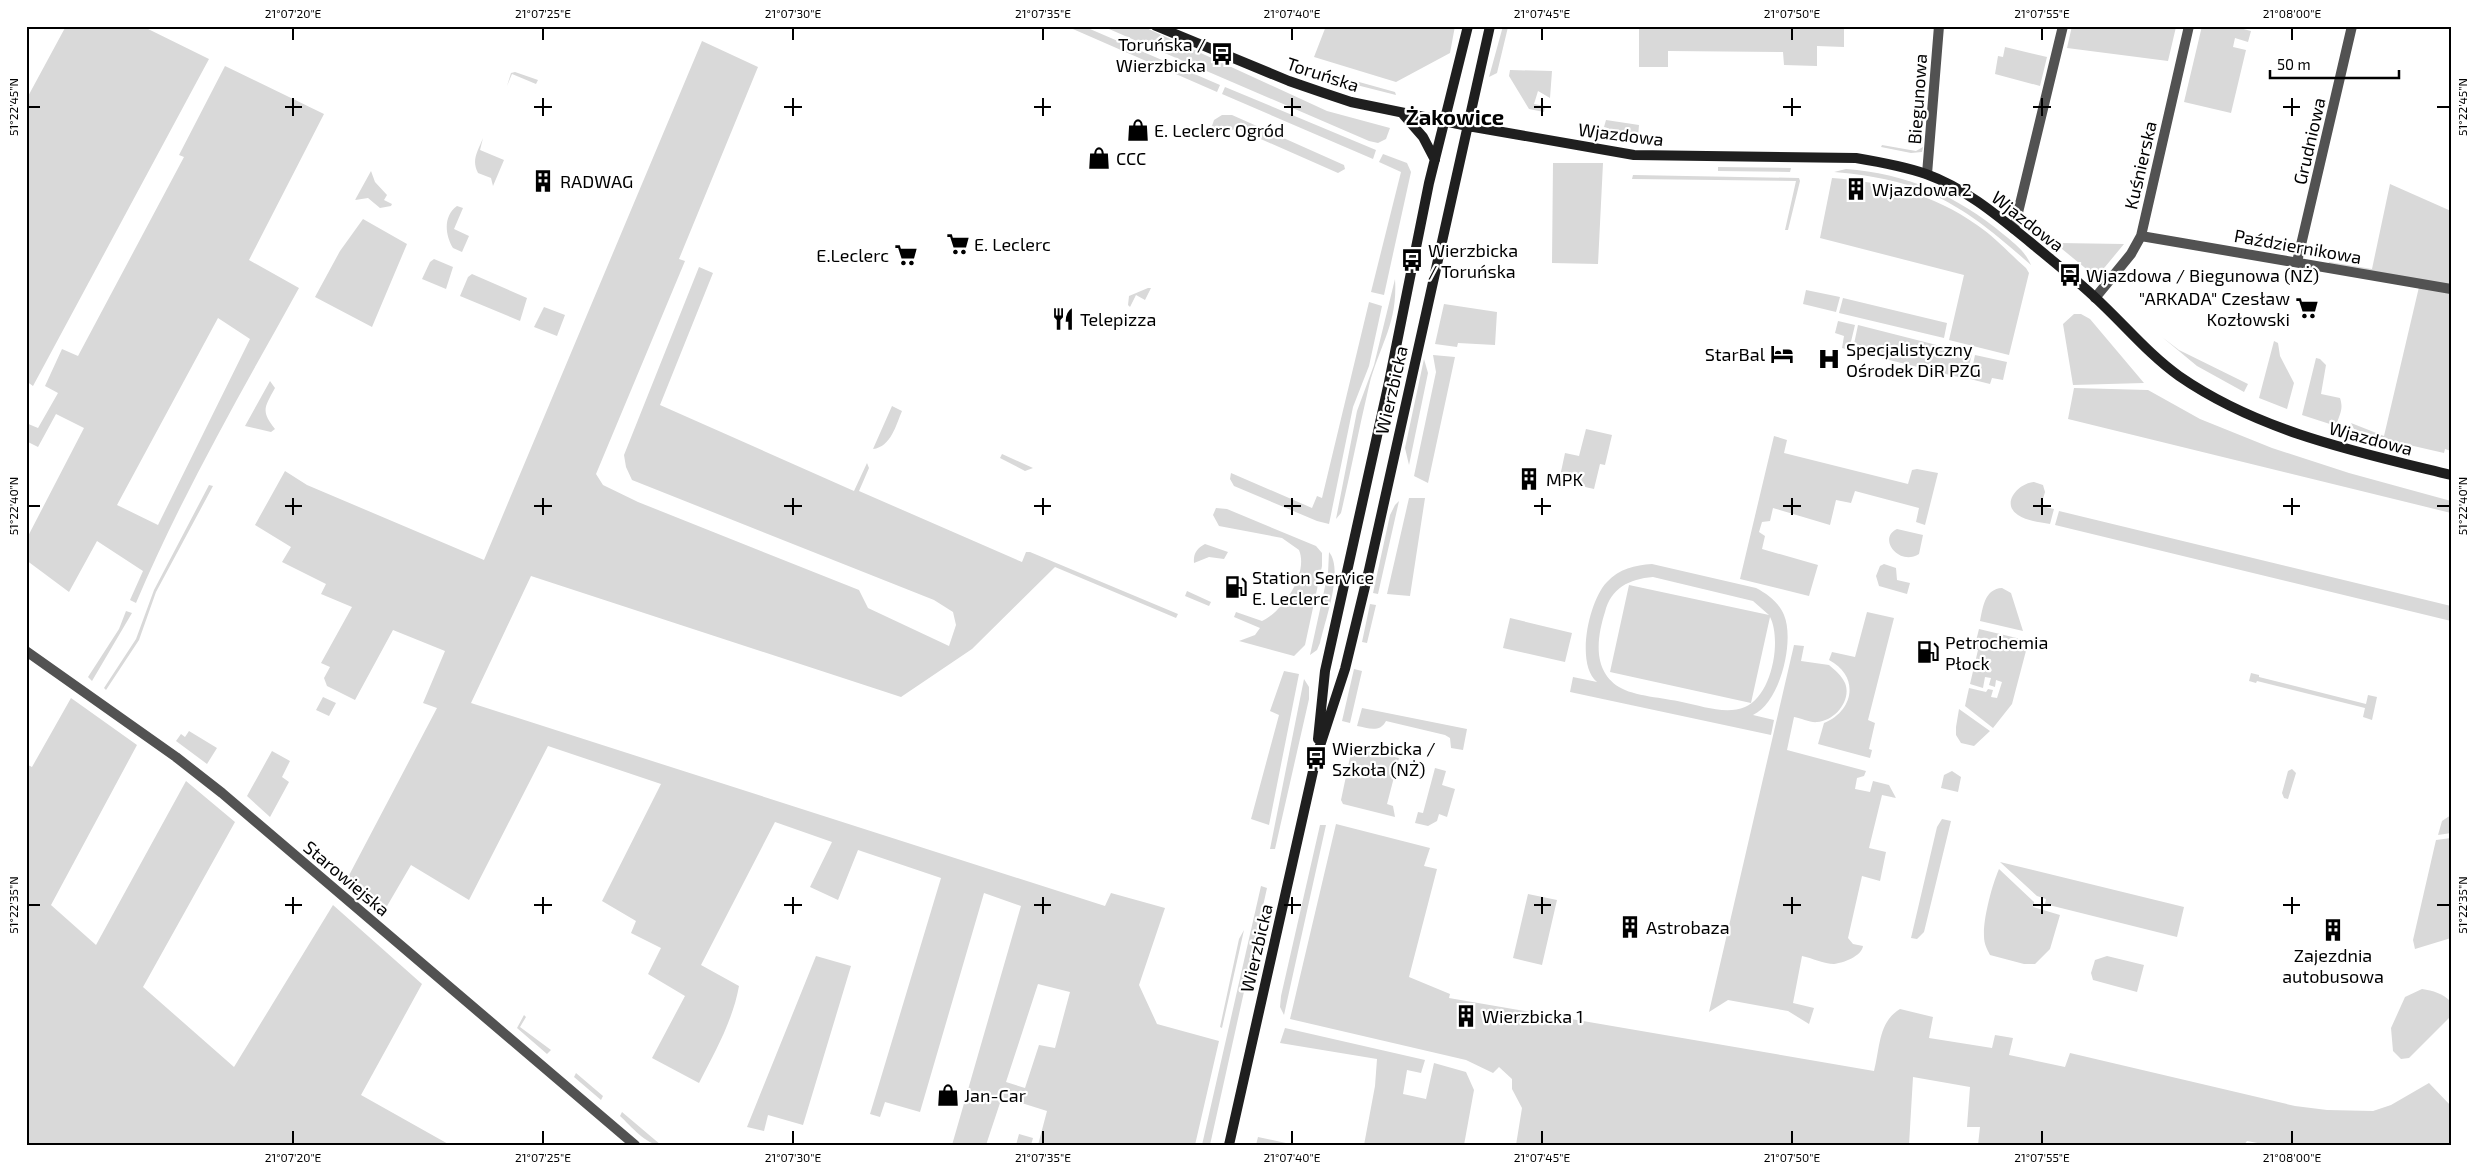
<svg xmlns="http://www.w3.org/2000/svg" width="2477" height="1171" font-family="'Exo 2',sans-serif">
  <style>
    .green { fill: #d9d9d9; fill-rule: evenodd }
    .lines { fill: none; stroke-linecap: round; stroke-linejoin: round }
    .street { stroke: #525252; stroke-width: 10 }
    .secondary { stroke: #1f1f1f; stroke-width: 10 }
    .ticks { fill: none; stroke: #000; stroke-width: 2 }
    .labels { text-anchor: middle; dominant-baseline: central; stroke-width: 4.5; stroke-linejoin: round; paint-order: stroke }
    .poi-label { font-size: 18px; fill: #000; stroke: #fff; text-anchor: start }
    .street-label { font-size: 18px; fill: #000; stroke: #fff }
    .district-label { font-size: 22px; font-weight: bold; fill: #000; stroke: #fff }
    .neatline { fill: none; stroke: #000; stroke-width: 2 }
    .ticks-label { font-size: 12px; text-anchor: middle; fill: #000 }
  </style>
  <rect width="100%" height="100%" fill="#fff"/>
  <path class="green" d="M66 26H142L209 59 33 386 26 381V100Z
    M1066 26H1083L1220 85 1217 92Z
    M1102 26H1142L1327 111 1390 128 1386 139 1378 143 1369 141Z
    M1326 26H1455L1450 53 1396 82 1314 57Z
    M1503 26 1508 27 1497 73 1489 77Z
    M1639 26H1844V47L1817 46V66L1784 65 1783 52 1668 51V67H1639Z
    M2072 26H2171L2176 27 2168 61 2067 48Z
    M2202 26H2232L2251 31 2248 42 2235 38 2233 47 2246 50 2231 113 2184 102Z
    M702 41 758 67 679 259 685 261 596 474 603 485 638 502 859 590 868 608 949 646 956 625 953 612 934 600 632 480 626 467 624 455 699 267 713 273 660 405 854 491 867 463 869 468 859 491 1022 562 1026 552H1030L1178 614 1176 618 1055 567 972 649 901 697 531 576 471 703 1105 906 1111 893 1165 908 1139 985 1157 1024 1219 1041 1195 1145H1038L1047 1111 1002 1097 986 1145H952L1021 906 984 893 920 1112 885 1102 880 1117 870 1114 941 878 858 850 838 900 810 887 832 842 775 822 701 965 739 986C733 1020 715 1052 699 1083L652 1058 685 996 648 974 661 948 631 933 636 921 602 901 661 784 548 746 469 900 411 865 383 913 346 881 437 708 423 703 445 651 393 630 355 700 327 686 324 678 330 667 321 663 352 607 321 594 326 584 282 562 291 547 255 525 285 471 307 485 484 560ZM1038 984 1070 992 1055 1048 1039 1045 1025 1088 1006 1082Z
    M2005 47 2047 57 2040 86 1995 74 1998 56 2003 57Z
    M225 66 324 114 249 260 299 288C242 391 182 494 136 603L130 600 143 571 97 541 69 592 26 560V540L84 428 56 414 38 447 26 441V423L38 428 58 393 45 386 62 349 78 356 184 157 179 155ZM218 318 250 339 158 525 117 505Z
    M1316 70 1395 92 1396 95 1317 75Z
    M1510 70 1552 71 1550 98 1538 91 1534 104 1545 106 1544 112 1529 109 1509 76Z
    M515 72 538 80 536 84 512 74 507 86 511 73Z
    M1225 87 1376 150 1373 159 1222 94Z
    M1222 115H1232L1344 165 1345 169 1338 173 1238 129 1223 131 1212 126 1214 120Z
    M1606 120 1639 125 1638 137 1645 138V140L1604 127Z
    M483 138 480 150 504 160 493 186 491 178 478 173C471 160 478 151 483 138Z
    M1882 145 1916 151 1923 147 1922 152 1911 153 1881 147Z
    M1383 154 1407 163 1411 172 1384 295 1371 292 1401 172 1379 162Z
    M1553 163H1603L1598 264 1552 263Z
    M1718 167 1791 168 1790 172 1718 171Z
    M1846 169C1905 173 1958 196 2003 234 2014 243 2025 251 2031 265 1963 205 1927 180 1834 172Z
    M371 171 375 182 387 195 384 200 392 204 391 206 380 208 368 198 355 200Z
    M1633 175 1799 178 1800 181 1788 230H1785L1796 181 1632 179Z
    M1832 178C1884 182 1934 194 1977 225 1995 237 2010 254 2026 268L2029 273 2009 355 1949 340 1964 275 1820 238Z
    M2390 184 2451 211V285L2328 264 2329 262 2372 269Z
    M457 206 463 208 454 229 469 236 462 252 453 248C445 235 443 216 457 206Z
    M363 219 407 244 372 327 315 297 340 251Z
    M2058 243 2124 244 2100 273 2090 272 2056 244Z
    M434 259 453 267 446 289 422 279 430 262Z
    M472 274 527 298 520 321 460 296 468 277Z
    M1395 279C1398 324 1379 346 1369 386 1359 428 1351 471 1341 513L1336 519 1357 411 1374 365Z
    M2419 287 2451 293V451L2445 449 2444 453 2383 439 2354 429 2351 423 2384 436Z
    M1148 288H1151L1145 300 1136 295 1130 307 1128 305 1129 296Z
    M1806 290 1840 297 1836 312 1803 304Z
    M1843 298 1947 323 1944 338 1839 313Z
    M1369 302 1382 306 1369 366 1353 407 1329 524 1317 521 1234 486 1230 479 1231 473 1312 508 1317 496 1322 498Z
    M1444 304 1497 312 1495 345 1458 343 1457 347 1435 344Z
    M544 307 565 315 557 336 534 327Z
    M2074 314H2081L2090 319 2144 383 2073 385 2063 324Z
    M1838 321 1855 325 1849 350 1842 348 1844 336 1835 333Z
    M1858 325 1972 354 1966 379 1857 352 1859 345 1854 344Z
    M2162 337 2179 350 2248 384 2244 392 2197 366Z
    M2274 341 2278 343 2280 356 2294 383 2287 409 2259 398Z
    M1433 355 1455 357 1428 483 1414 476 1436 372Z
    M1975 355 2007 362 2003 380 1992 378 1990 384 1970 379Z
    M2316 358 2320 359 2326 365 2321 394 2340 398C2344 410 2339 415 2336 426L2302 415Z
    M1424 359 1428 373 1409 465 1405 448Z
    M270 381 275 388C264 408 261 411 275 429L271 432 245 426Z
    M2074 388 2148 390 2200 419 2272 448 2349 473 2451 501V513L2068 419Z
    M892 406 902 411C896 425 891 447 873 449Z
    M1586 429 1612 435 1605 465 1600 464 1594 489 1559 481 1565 453 1579 456Z
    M1774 436 1787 440 1784 453 1908 484 1912 470 1917 469 1938 473 1925 525 1916 522 1919 508 1855 491 1851 503 1836 500 1830 525 1773 508 1770 521 1762 522 1759 532 1765 536 1762 549 1818 565 1809 596 1740 579Z
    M1002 454 1033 468 1025 471 1000 458Z
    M2034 482 2043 485 2045 492 2041 506 2054 509 2050 524C2040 522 2026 521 2018 515 2000 503 2019 483 2034 482Z
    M209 485 213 486 156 592 139 640 106 690 104 688 136 639 154 590Z
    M1409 498H1425L1410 596 1387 594Z
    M1399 501 1378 594 1373 593 1390 515 1395 505Z
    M1216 508 1227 509 1316 546 1322 553V566L1305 645 1294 656 1239 641 1255 635 1260 628 1234 617 1236 612 1262 621C1282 612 1309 574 1299 550L1282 538 1219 526 1213 515Z
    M2059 511 2451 606V621L2055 525Z
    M1897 529 1923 535 1919 554C1899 567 1877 538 1897 529Z
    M1205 544 1228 552 1224 559 1209 557 1194 563C1193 554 1197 548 1205 544Z
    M1329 552C1344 570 1325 620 1320 643L1317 650 1310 655 1328 573Z
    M1652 564 1756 588C1768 594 1779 603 1784 615 1795 641 1780 703 1753 715L1774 720 1771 735 1570 692 1573 677 1597 682C1575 664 1589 600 1607 582 1619 569 1635 565 1652 564ZM1653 577 1753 601 1769 615 1629 585 1610 672 1751 703 1770 617C1782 640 1772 696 1745 707 1726 715 1702 706 1682 702 1665 698 1633 696 1619 687 1592 670 1597 637 1605 612 1611 588 1629 579 1653 577Z
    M1884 564 1896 568 1897 580 1910 583 1907 594 1879 586 1876 576 1880 566Z
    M2002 588 2011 593 2023 631 1980 621C1983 606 1985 589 2002 588Z
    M1187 591 1211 602 1209 606 1185 596Z
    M1370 604 1376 605 1367 643 1362 642Z
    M126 611 132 613 92 681 88 677 119 629Z
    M1867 612 1894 618 1868 720 1875 723 1869 749 1872 750 1870 758 1818 744 1824 723C1854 711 1860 676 1829 660L1832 652 1855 657Z
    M1510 618 1572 633 1565 662 1503 648Z
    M1979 629 2025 640 2027 647 2012 704 1993 728 1965 706 1969 688 1986 692 1988 689 1993 690 1991 697 1997 698 2002 682 1996 680 1995 687 1989 685 1991 678 1985 677 1983 688 1970 684 1978 650 1974 649Z
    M1794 645 1804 646 1801 661 1829 665C1835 670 1842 676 1845 683 1852 700 1835 721 1817 722 1811 723 1801 718 1794 717L1787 750 1866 771 1864 776 1857 778 1855 789 1870 792 1873 781 1889 785 1896 798 1882 795 1869 848 1886 852 1880 881 1862 876 1848 938 1853 944 1863 946C1862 956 1843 963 1834 964 1824 964 1812 958 1802 956L1793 1003 1814 1008 1809 1024 1788 1011 1728 1000 1709 1012Z
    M1354 669 1362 671 1350 723 1342 721Z
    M1284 671 1299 674 1269 825 1251 819 1279 715 1270 711Z
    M2251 673 2259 675V677L2366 704 2368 695 2377 697 2372 720 2363 717 2365 708 2257 681 2256 683 2249 681Z
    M1304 679 1309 687V699L1275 849H1270Z
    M323 697 336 703 329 716 316 710Z
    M71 698 137 745 51 905 96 945 186 781 235 822 143 987 234 1067 333 905 422 984 361 1095 450 1145H26V764L32 767Z
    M1362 708 1467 729 1463 750 1451 748 1450 738 1445 735 1386 721C1380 733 1368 728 1357 726Z
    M1959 709 1990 731 1974 746 1961 743 1956 735V727Z
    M189 731 217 748 207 764 176 741 181 734 185 737Z
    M1352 748 1399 758 1387 804 1393 806 1395 817 1343 804 1341 800Z
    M272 751 290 761 282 777 289 782 270 817 247 796Z
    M1435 768 1446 771 1442 785 1455 789 1447 817 1439 814 1437 821 1428 826 1415 823 1418 812 1423 813Z
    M2292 769 2296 773 2288 799 2284 798 2282 793 2288 771Z
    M1952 771 1961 777 1958 792 1941 788 1944 775Z
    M2451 815V833L2438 835 2442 821Z
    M1942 819 1951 821 1924 932 1917 939 1911 938 1937 827Z
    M1336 824 1430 848 1424 866 1437 869 1409 977 1450 994 1449 998 1874 1071C1880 1049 1878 1022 1900 1009L1933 1017 1929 1038 1992 1048 1995 1035 2013 1038 2009 1055 2065 1067 2070 1053 2295 1106 2327 1110 2373 1111 2391 1105 2429 1083 2451 1106V1145H2268L2247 1141 2244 1145H1978L1980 1127H1967L1970 1087 1913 1077 1909 1145H1516L1522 1108 1512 1089V1079L1499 1067 1493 1073 1466 1060 1290 1019Z
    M1320 825H1326L1284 1015 1280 1007 1281 996Z
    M2451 838V938L2415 949 2413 940 2436 840Z
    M2000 862 2184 907 2177 937 2045 904 2046 899 2037 896Z
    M1999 869 2034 902 2033 907 2060 915 2050 949 2035 964H2024L1990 955C1987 949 1984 944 1984 936 1983 919 1992 885 1999 869Z
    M1261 886 1267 888 1210 1145H1202Z
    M1528 894 1557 900 1542 965 1513 958Z
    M1244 930 1222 1028 1220 1027 1239 939Z
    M816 956 851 966 803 1125 768 1115 764 1131 747 1127Z
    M2107 956 2144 965 2137 992 2093 980 2091 973 2095 960Z
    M2422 989C2433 991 2443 993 2451 1002V1016L2409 1058 2401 1059 2393 1051 2391 1028 2405 997Z
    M524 1015 526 1017 520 1027 551 1050 547 1054 517 1028Z
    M1285 1028 1425 1060 1421 1073 1407 1070 1403 1094 1426 1099 1434 1063 1466 1072 1474 1090 1464 1145H1364L1375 1086 1377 1059 1280 1043Z
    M576 1073 603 1096 601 1100 574 1077Z
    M622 1112 661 1145C646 1145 631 1126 620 1116Z
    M1019 1134 1033 1138 1031 1145H1016Z
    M1258 1137 1295 1145H1256Z"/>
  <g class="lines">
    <path class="street" d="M1927 174 1939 26
      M2014 229 2063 26
      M2141 236 2451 289
      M2297 262 2352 26
      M2095 298 2131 254 2141 236 2189 26
      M26 651 176 757 222 793 635 1145"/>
    <path class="secondary" d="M1156 26 1289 81 1321 92 1351 102 1468 126 1634 155 1856 158C1880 162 1903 166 1926 174 1965 188 1998 216 2030 242 2055 263 2081 283 2104 306 2129 330 2151 356 2179 376 2260 432 2357 452 2451 475
      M1402 113 1423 137 1435 160
      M1318 739 1325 671 1389 382 1429 183 1468 26
      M1229 1145 1316 758 1345 669 1369 570 1490 26"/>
  </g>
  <path class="ticks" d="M293 28V40M543 28V40M793 28V40M1043 28V40M1292 28V40M1542 28V40M1792 28V40M2042 28V40M2292 28V40M293 98V116M543 98V116M793 98V116M1043 98V116M1292 98V116M1542 98V116M1792 98V116M2042 98V116M2292 98V116M28 107H40M285 107H302M534 107H552M784 107H802M1034 107H1051M1284 107H1301M1534 107H1551M1783 107H1801M2033 107H2051M2283 107H2300M2437 107H2450M293 498V515M543 498V515M793 498V515M1043 498V515M1292 498V515M1542 498V515M1792 498V515M2042 498V515M2292 498V515M28 506H40M285 506H302M534 506H552M784 506H802M1034 506H1051M1284 506H1301M1534 506H1551M1783 506H1801M2033 506H2051M2283 506H2300M2437 506H2450M293 897V914M543 897V914M793 897V914M1043 897V914M1292 897V914M1542 897V914M1792 897V914M2042 897V914M2292 897V914M28 905H40M285 905H302M534 905H552M784 905H802M1034 905H1051M1284 905H1301M1534 905H1551M1783 905H1801M2033 905H2051M2283 905H2300M2437 905H2450M293 1131V1144M543 1131V1144M793 1131V1144M1043 1131V1144M1292 1131V1144M1542 1131V1144M1792 1131V1144M2042 1131V1144M2292 1131V1144"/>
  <defs>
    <symbol id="bus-bare" viewBox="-9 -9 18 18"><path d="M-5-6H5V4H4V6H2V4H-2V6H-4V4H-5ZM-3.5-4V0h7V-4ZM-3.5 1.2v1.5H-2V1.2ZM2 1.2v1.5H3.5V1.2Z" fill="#000" stroke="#fff" stroke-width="2.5" paint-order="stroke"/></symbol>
    <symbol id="shop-bare" viewBox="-9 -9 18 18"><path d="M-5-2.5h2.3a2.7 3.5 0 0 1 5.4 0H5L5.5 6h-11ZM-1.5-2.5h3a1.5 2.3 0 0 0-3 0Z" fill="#000" stroke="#fff" stroke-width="2.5" paint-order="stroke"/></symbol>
    <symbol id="building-bare" viewBox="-9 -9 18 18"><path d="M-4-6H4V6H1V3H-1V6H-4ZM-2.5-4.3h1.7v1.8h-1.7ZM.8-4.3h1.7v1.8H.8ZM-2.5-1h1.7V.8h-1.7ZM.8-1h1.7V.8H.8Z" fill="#000" stroke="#fff" stroke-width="2.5" paint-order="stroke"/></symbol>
    <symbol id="supermarket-bare" viewBox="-9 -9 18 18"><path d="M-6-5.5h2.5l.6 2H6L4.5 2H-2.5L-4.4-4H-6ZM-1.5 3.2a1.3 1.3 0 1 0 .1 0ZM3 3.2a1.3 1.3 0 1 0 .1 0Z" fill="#000" stroke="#fff" stroke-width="2.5" paint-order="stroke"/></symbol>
    <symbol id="restaurant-bare" viewBox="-9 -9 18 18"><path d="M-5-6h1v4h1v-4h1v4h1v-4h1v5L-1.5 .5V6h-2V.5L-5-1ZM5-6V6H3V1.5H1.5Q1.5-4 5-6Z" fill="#000" stroke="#fff" stroke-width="2.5" paint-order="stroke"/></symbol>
    <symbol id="hotel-bare" viewBox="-9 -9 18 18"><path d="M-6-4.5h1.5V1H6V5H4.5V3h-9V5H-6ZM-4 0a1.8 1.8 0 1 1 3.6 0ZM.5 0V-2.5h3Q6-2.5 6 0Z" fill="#000" stroke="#fff" stroke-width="2.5" paint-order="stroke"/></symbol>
    <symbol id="hospital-bare" viewBox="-9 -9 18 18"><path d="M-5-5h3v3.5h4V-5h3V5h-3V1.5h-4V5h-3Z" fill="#000" stroke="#fff" stroke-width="2.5" paint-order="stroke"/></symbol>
    <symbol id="fuel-bare" viewBox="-9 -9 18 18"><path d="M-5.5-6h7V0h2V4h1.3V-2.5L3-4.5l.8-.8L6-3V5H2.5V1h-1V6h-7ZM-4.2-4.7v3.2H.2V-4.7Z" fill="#000" stroke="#fff" stroke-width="2.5" paint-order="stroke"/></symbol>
  </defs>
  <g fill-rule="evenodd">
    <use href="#bus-bare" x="1206" y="38" width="32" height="32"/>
    <use href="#shop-bare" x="1122" y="114" width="32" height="32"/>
    <use href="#shop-bare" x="1083" y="142" width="32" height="32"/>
    <use href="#building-bare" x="527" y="165" width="32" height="32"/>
    <use href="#building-bare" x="1840" y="173" width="32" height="32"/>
    <use href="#supermarket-bare" x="942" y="228" width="32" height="32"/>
    <use href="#supermarket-bare" x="890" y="239" width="32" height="32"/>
    <use href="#bus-bare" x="1396" y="244" width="32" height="32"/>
    <use href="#bus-bare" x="2054" y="259" width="32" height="32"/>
    <use href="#supermarket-bare" x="2291" y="292" width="32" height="32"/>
    <use href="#restaurant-bare" x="1047" y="303" width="32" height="32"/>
    <use href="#hotel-bare" x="1766" y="338" width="32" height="32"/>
    <use href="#hospital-bare" x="1813" y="343" width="32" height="32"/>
    <use href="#building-bare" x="1513" y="463" width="32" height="32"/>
    <use href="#fuel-bare" x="1220" y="571" width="32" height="32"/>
    <use href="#fuel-bare" x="1912" y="636" width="32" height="32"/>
    <use href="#bus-bare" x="1300" y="742" width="32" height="32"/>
    <use href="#building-bare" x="1614" y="911" width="32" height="32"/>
    <use href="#building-bare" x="2317" y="914" width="32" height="32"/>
    <use href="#building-bare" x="1450" y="1000" width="32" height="32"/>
    <use href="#shop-bare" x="932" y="1079" width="32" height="32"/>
  </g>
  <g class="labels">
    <g class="poi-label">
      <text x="1206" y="44" text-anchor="end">Toruńska /<tspan x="1206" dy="21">Wierzbicka</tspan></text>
      <text x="1154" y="130">E. Leclerc Ogród</text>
      <text x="1116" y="158">CCC</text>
      <text x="560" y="181">RADWAG</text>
      <text x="1872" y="189">Wjazdowa 2</text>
      <text x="974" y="244">E. Leclerc</text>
      <text x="1428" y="250">Wierzbicka<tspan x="1428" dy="21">/ Toruńska</tspan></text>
      <text x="889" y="255" text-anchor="end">E.Leclerc</text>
      <text x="2086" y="275">Wjazdowa / Biegunowa (NŻ)</text>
      <text x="2290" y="298" text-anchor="end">"ARKADA" Czesław<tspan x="2290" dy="21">Kozłowski</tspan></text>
      <text x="1080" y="319">Telepizza</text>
      <text x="1846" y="349">Specjalistyczny<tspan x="1846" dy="21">Ośrodek DiR PZG</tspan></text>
      <text x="1765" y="354" text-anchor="end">StarBal</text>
      <text x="1546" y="479">MPK</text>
      <text x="1252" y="577">Station Service<tspan x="1252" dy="21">E. Leclerc</tspan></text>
      <text x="1945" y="642">Petrochemia<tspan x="1945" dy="21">Płock</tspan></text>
      <text x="1332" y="748">Wierzbicka /<tspan x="1332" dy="21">Szkoła (NŻ)</tspan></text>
      <text x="1646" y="927">Astrobaza</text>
      <text x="2333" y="955" text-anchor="middle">Zajezdnia<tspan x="2333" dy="21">autobusowa</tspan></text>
      <text x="1482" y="1016">Wierzbicka 1</text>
      <text x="964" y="1095">Jan-Car</text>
    </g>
    <g class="street-label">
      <text transform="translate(1323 74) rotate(18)">Toruńska</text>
      <text transform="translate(1917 99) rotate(-86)">Biegunowa</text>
      <text transform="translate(1621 134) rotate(7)">Wjazdowa</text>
      <text transform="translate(2309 141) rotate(-77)">Grudniowa</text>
      <text transform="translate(2140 165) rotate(-77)">Kuśnierska</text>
      <text transform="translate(2028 221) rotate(38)">Wjazdowa</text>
      <text transform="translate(2298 246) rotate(10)">Październikowa</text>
      <text transform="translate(1391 390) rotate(-77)">Wierzbicka</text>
      <text transform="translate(2371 438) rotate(15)">Wjazdowa</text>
      <text transform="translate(347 878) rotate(40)">Starowiejska</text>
      <text transform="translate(1256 948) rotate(-77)">Wierzbicka</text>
    </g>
    <g class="district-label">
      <text x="1455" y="116">Żakowice</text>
    </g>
  </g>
  <rect width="2477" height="1171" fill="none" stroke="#ffffff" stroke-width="55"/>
  <path d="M2270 70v8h129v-8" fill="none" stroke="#000000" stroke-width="2.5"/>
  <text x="2277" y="70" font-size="15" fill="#000000" stroke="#ffffff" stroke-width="4" paint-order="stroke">50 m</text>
  <rect x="28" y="28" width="2422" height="1116" class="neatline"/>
  <g class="ticks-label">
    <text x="293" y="18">21°07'20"E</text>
    <text x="543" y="18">21°07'25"E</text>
    <text x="793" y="18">21°07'30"E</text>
    <text x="1043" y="18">21°07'35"E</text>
    <text x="1292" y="18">21°07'40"E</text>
    <text x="1542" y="18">21°07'45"E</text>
    <text x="1792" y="18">21°07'50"E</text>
    <text x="2042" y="18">21°07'55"E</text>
    <text x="2292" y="18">21°08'00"E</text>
    <text transform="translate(14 107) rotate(-90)" y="4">51°22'45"N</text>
    <text transform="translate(2463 107) rotate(-90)" y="4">51°22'45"N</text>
    <text transform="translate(14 506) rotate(-90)" y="4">51°22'40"N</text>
    <text transform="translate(2463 506) rotate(-90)" y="4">51°22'40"N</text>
    <text transform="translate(14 905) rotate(-90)" y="4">51°22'35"N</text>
    <text transform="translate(2463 905) rotate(-90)" y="4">51°22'35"N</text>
    <text x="293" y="1162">21°07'20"E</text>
    <text x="543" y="1162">21°07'25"E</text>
    <text x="793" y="1162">21°07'30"E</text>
    <text x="1043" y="1162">21°07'35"E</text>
    <text x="1292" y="1162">21°07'40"E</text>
    <text x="1542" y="1162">21°07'45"E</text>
    <text x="1792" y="1162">21°07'50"E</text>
    <text x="2042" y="1162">21°07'55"E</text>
    <text x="2292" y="1162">21°08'00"E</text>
  </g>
</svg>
